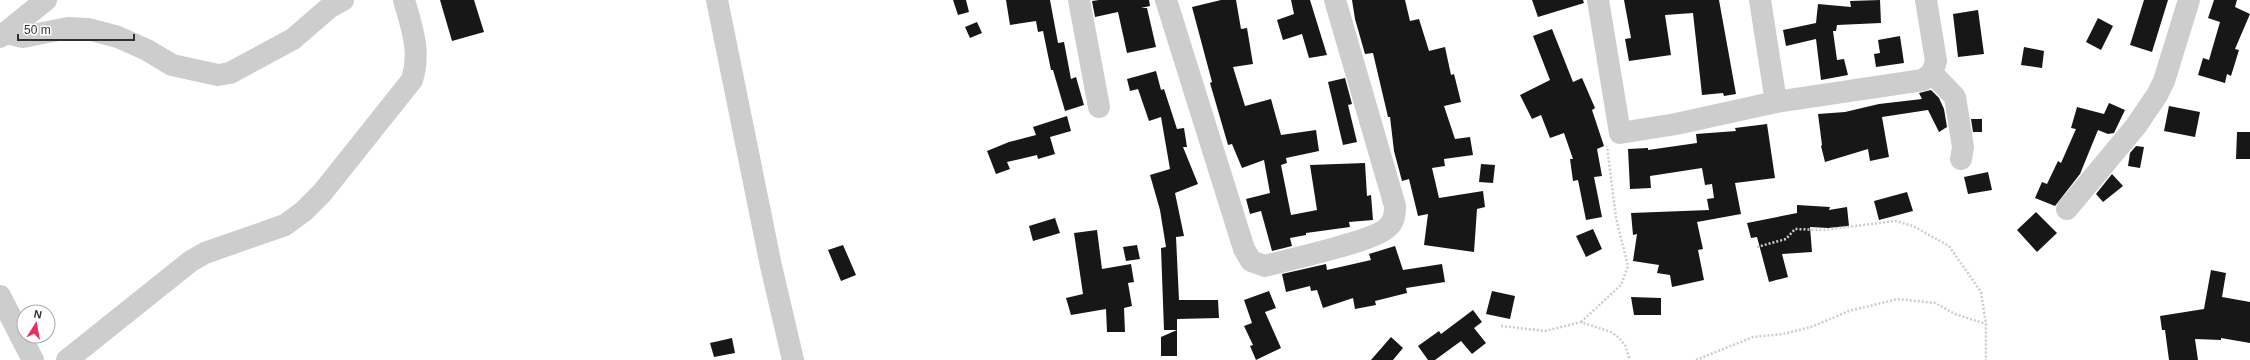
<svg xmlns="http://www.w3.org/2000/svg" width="2250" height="360" font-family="Helvetica,sans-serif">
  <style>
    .building { fill: #171717 }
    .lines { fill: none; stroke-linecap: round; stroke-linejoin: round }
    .path { stroke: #cdcdcd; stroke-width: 2.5; stroke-dasharray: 2 2; stroke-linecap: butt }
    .minor { stroke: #cdcdcd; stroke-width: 22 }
  </style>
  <rect width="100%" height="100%" fill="#fff"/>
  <path class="building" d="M440 0H474L484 32 452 41Z
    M953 0H966L969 12 958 15Z
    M1006 0H1050L1058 43 1064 42 1071 79 1076 77 1084 105 1065 111 1053 70H1051L1043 31 1038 32 1036 21 1010 25Z
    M1099 0H1149L1150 6 1141 8H1147L1156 47 1127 53 1118 12 1095 17 1092 1Z
    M1221 0H1236L1241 29 1247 28 1253 64 1233 67 1245 106 1271 99 1281 135 1316 130 1319 151 1286 158 1287 163 1281 165 1291 215 1317 210 1310 165 1365 163 1367 196 1371 195 1373 220 1349 222 1350 227 1306 233V235L1290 238 1292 246 1272 251 1261 211 1250 214 1246 199 1270 193 1264 160 1242 168 1232 144 1228 145 1210 83 1212 82 1192 7Z
    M1291 0H1310L1327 55 1309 58 1302 34 1283 40 1277 20 1294 14Z
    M1352 0H1405L1410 21 1419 19 1429 51 1445 47 1451 75 1454 74 1461 102 1444 106 1455 139 1470 137 1473 155 1444 159 1445 166 1432 168 1439 198 1483 191 1485 207 1477 209 1474 252 1424 245 1428 214 1418 216 1409 179 1402 181 1394 151 1390 117H1388L1373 53 1365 54 1355 19Z
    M1532 0H1583L1584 3 1538 17Z
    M1624 0H1719L1736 94 1724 96 1723 93 1702 95 1693 13 1665 15 1671 55 1629 61 1625 39 1631 38Z
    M1880 0 1881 23 1837 25 1836 31H1833L1837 60 1844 59 1848 75 1821 80 1816 39 1786 46 1783 30 1816 23 1818 4 1851 7 1850 1Z
    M2144 0H2168L2152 52 2130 45Z
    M2214 0H2237L2235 7 2250 14 2235 49 2239 50 2231 76 2227 74 2225 83 2198 75 2203 58 2209 60 2220 22 2208 18Z
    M1978 10 1984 54 1958 57 1953 14Z
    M2098 18 2113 26 2101 50 2086 42Z
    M977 22 982 33 970 38 965 27Z
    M1552 29 1573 82 1582 78 1595 108 1592 110 1604 146 1597 149 1602 176 1594 177 1602 217 1586 220 1578 180 1573 181 1570 159H1573L1564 133 1550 138 1541 115 1532 119 1520 95 1550 80 1533 36Z
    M1900 36 1904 63 1876 67 1874 54 1880 53 1878 40Z
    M2024 47 2044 51 2042 68 2021 65Z
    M1156 71 1161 90 1164 89 1177 129 1184 128 1187 147H1183L1198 184 1175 193 1184 236 1176 237 1179 300H1218L1219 318 1177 319V330H1164L1161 248 1166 247 1160 210 1150 175 1170 169 1161 117 1149 121 1138 89 1130 91 1127 79Z
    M1345 78 1352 104 1348 105 1357 142 1343 145 1328 82Z
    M1931 90 1939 98 1944 109 1947 127 1939 132 1928 110 1882 117 1889 157 1870 161 1868 149 1825 162 1821 146 1822 145 1818 114 1845 112 1879 104 1922 99 1919 93Z
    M2109 103 2125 110 2114 133 2108 134 2098 130 2080 174 2055 206 2035 198 2042 182 2047 184 2058 161 2061 163 2076 129 2071 128 2077 107 2104 114Z
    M2169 106 2200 112 2195 137 2164 131Z
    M1067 116 1071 131 1050 137 1055 154 1038 159 1037 155 1007 162 1010 169 996 174 987 151 1009 142 1036 135 1033 127Z
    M1971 119H1982V132H1973Z
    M1767 124 1775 178 1735 183 1741 214 1697 222 1703 249 1698 250 1704 280 1672 287 1670 275 1657 273 1659 265 1633 261 1637 234 1633 235 1631 213 1709 210 1707 199 1714 198 1712 184 1705 185 1702 168 1650 176 1651 188 1630 189 1628 149 1648 148V150L1697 143 1696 134 1736 131 1735 128Z
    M2237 132H2250V159H2236Z
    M2136 146 2144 147 2140 168 2128 166 2130 153Z
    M1481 164 1495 165 1493 183 1479 182Z
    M1988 172 1992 190 1968 194 1964 177Z
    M2112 174 2123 186 2103 202 2096 194Z
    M1907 192 1913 211 1879 220 1874 201Z
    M1797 205 1830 207 1829 210 1847 207 1849 226 1828 228 1810 227 1812 252 1782 254 1788 277 1769 282 1757 237 1751 238 1747 223 1797 213Z
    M2036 212 2057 233 2037 252 2017 230Z
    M1055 218 1060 233 1033 241 1029 226Z
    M1593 229 1602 249 1586 257 1576 236Z
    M1097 230 1102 269 1131 264 1134 282 1128 283 1132 306 1124 308 1125 332H1107L1106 309 1071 315 1066 298 1083 294 1074 233Z
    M843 245 856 275 841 281 828 250Z
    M1137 245 1140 259 1126 261 1123 247Z
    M1395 246 1403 270 1442 264 1445 282 1406 288 1407 293 1375 301 1376 305 1355 309 1353 298 1323 308 1317 290 1311 291 1310 286 1286 292 1282 274 1326 264 1327 270 1371 260 1369 254Z
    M2211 270 2226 273 2222 297 2250 302V343L2221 338V340L2195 339 2198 360H2169L2165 330H2162L2160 316 2204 309Z
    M1269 291 1276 308 1265 312 1281 348 1256 360 1250 346 1253 345 1244 326 1252 323 1244 300Z
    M1492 291 1515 296 1510 319 1486 314Z
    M1631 297 1661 298V315H1634Z
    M1473 310 1482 322 1474 328 1486 343 1472 354 1461 341 1435 360H1428L1418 346 1439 331 1441 334Z
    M1177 330V356H1161V337Z
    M1391 337 1403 348 1393 360H1371Z
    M732 338 735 353 714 357 710 343Z"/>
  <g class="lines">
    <path class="path" d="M1757 247 1786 239 1795 229 1823 230 1895 221 1913 226 1949 246 1981 292 1986 324V360
      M1581 322 1621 285 1628 266 1616 218 1607 146
      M1501 326 1545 331 1581 322 1611 332 1618 337 1625 345 1630 360
      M1696 360 1753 337 1783 334 1811 327 1849 311 1898 299 1935 303 1955 314 1986 324"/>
    <path class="minor" d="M717 0 771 266 793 360
      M1079 0 1099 107
      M1166 0 1244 249 1251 261 1265 266C1290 259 1372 242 1387 228 1394 222 1395 215 1395 206L1335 0
      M1598 0 1620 133 1676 124 1776 102 1923 80 1932 73 1936 61 1926 0
      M1760 0 1776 102
      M6 33 23 37 68 28 88 29 118 37 147 50 172 65 218 75 230 73 293 39 330 7 343 0
      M0 37 46 0
      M1932 73 1955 97 1963 147 1961 159
      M2067 209 2136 126 2157 95 2164 81 2189 0
      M0 296 33 360
      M67 360 191 261 205 253 285 225 304 211 322 193 412 80C421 52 412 28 404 0"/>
  </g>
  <g transform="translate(36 324) rotate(11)"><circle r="19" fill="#ffffff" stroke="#acacac"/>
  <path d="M0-3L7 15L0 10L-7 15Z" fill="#ea2e5e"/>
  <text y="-6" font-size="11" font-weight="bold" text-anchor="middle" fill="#303030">N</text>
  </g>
  <path d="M18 34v6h116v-6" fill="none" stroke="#303030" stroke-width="2"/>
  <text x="24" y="34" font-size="12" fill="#303030" stroke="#ffffff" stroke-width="3" paint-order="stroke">50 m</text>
</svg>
